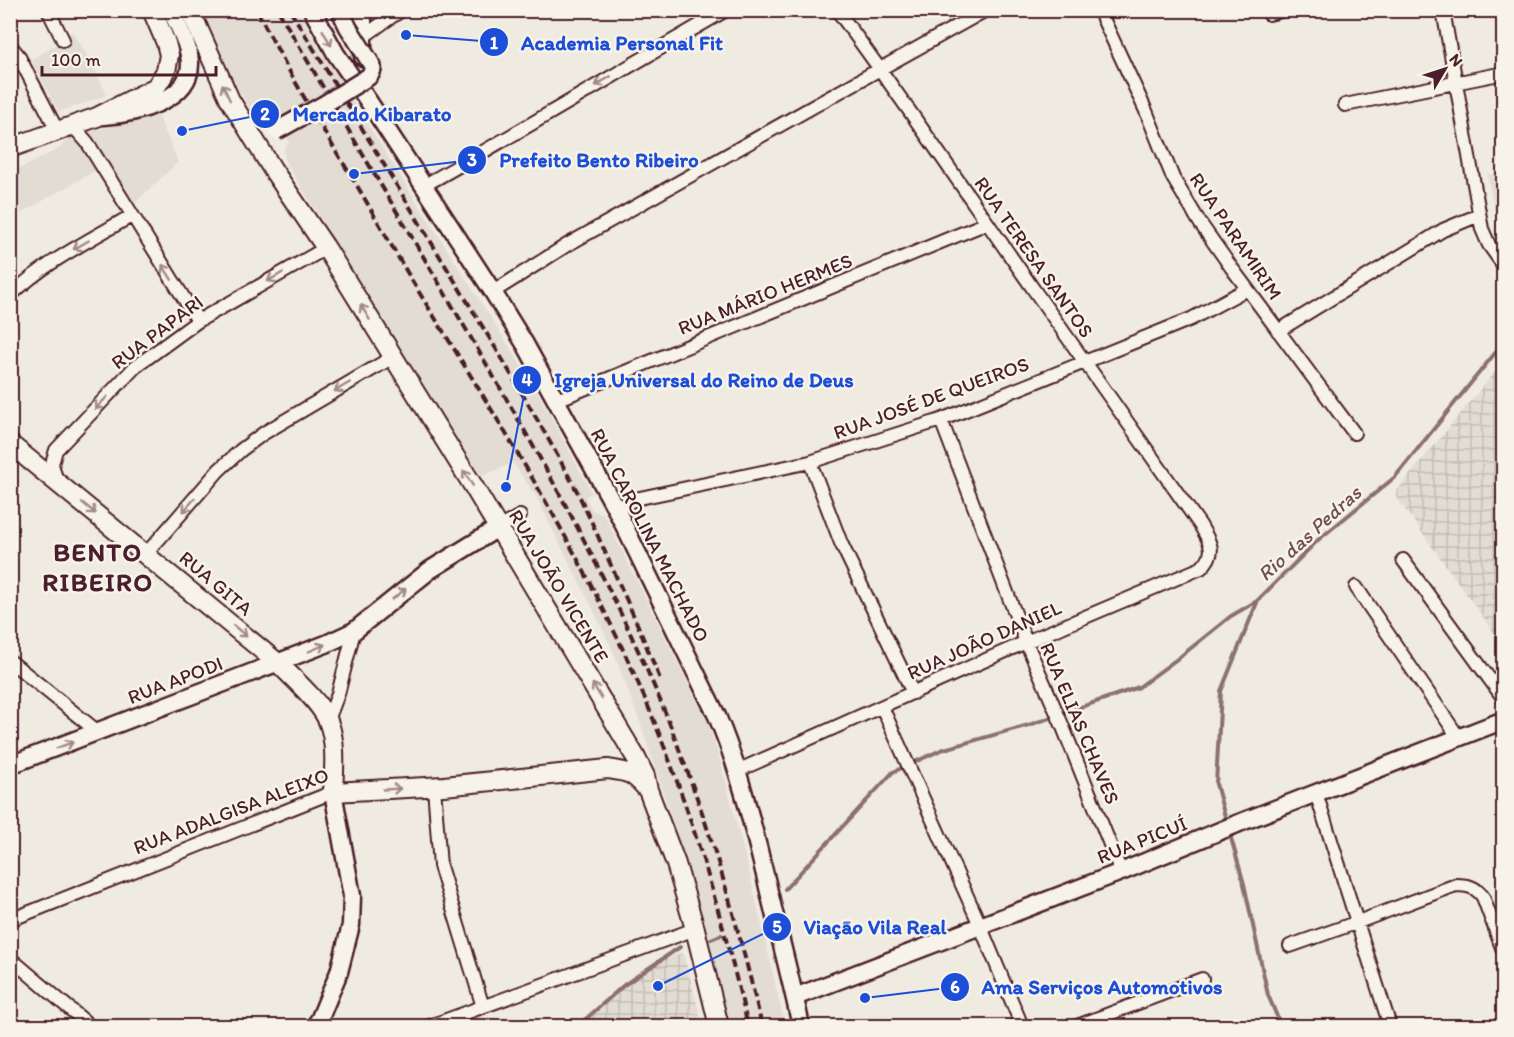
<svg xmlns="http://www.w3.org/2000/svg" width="1514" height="1037" font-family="Itim,sans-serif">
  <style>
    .built { fill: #e3dcd2 }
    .industrial { fill: url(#industrial-grid) }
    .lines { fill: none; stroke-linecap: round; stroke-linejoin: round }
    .stream { stroke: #8b6f72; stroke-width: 4 }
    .street-casing { stroke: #4a1f2b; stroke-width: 16 }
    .secondary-casing { stroke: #4a1f2b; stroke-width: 21 }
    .primary-casing { stroke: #4a1f2b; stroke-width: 22 }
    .street { stroke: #f7f3e8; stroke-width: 12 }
    .secondary { stroke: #f7f3e8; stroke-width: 16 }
    .primary { stroke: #f7f3e8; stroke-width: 18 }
    .rail { stroke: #4a1f2b; stroke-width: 4; stroke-dasharray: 9 4.5; stroke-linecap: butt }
    .secondary-bridge-casing { stroke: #4a1f2b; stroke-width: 21; stroke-linecap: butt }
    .secondary-bridge { stroke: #f7f3e8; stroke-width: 16 }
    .oneway { stroke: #a0898a }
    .labels { text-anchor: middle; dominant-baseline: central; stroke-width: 5; stroke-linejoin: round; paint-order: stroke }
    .street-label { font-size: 20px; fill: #4a1f2b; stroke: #f7f3e8 }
    .water-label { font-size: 21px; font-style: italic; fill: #704e55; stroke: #f7f3e8 }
    .district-label { font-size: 26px; font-weight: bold; letter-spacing: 1.5px; fill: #4a1f2b; stroke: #f7f3e8 }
    .leader { fill: none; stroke: #1d4ed8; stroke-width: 2 }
    .callout-dot { fill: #1d4ed8; stroke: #f7f3e8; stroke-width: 2 }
    .mark-label { font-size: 18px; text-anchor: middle; font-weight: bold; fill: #fff }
    .callout-label { font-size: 21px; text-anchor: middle; font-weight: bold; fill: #1d4ed8; stroke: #f7f3e8; stroke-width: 5; stroke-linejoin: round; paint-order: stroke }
  </style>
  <defs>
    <pattern id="industrial-grid" width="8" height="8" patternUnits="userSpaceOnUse" patternTransform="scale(1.5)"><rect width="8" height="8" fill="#e3dcd2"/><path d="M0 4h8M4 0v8" fill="none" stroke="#c4bcb4"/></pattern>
  </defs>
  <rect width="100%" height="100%" fill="#f0ebe0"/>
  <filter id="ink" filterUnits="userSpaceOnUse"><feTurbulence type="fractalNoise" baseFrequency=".0167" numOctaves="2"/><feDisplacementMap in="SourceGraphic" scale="12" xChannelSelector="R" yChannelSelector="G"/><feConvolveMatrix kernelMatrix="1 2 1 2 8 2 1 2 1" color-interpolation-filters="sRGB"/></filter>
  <g filter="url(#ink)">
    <path class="built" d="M198 11H298L324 56 535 387 592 493 585 497 593 511 603 513 708 723 720 760 751 879 785 1026H727L714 966 689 872 641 725 613 651 593 609 535 495 513 463 480 477 285 161 284 148 289 143 287 137 298 129 289 114 276 122 271 113 262 108 254 115 235 84Z
      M72 31 86 53 105 90V96L59 112 31 60 63 40Z
      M158 115 178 162 134 204 109 163 11 219V173L59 149 71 136Z
      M1503 172V229L1499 230 1487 175Z"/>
    <path class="industrial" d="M1503 362V645L1394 494Z
      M683 953 703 1026H573L645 969 668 957Z"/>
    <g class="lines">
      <path class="stream" d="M1227 824 1216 784 1221 691 1258 600 1318 540 1395 477 1504 342
        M1229 831 1244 884 1268 995 1281 1026
        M785 889 893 772 941 750 1032 724 1139 687 1181 656 1231 616 1257 601
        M711 939 721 935
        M578 1026 624 985 680 947"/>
      <defs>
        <path id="street" d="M48 10 63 40
          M1099 10 1146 111 1173 178 1200 223 1231 267 1354 433
          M1443 10 1482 229 1489 245 1504 266
          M1269 14 1286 10
          M363 37 391 17 402 10
          M10 45 18 55 57 130
          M1345 105 1504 73
          M72 125 87 142 198 321
          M423 186C525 129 625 68 726 10
          M493 292 567 245 880 69 986 10
          M10 296C45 262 90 240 131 216
          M1278 331 1443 230 1479 215
          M557 400 987 223
          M941 420 1026 642 1063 727 1121 872
          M810 462 841 543 913 693
          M57 482 52 464 56 450 135 367 198 321 326 248
          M616 509 635 499 810 462 941 420 1191 319 1247 289
          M498 528 520 516
          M146 554 219 470 241 450 264 433 393 357
          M1403 560 1504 699
          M1356 587 1459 738
          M10 661 98 732
          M882 707 980 925 1022 1026
          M328 720 338 694 354 631
          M737 771 1026 642 1201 568C1218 552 1210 542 1200 525 1145 446 1089 369 1034 290 969 197 905 102 837 10
          M434 787 440 866 483 1007
          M1316 793 1390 1026
          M10 920 333 792
          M1290 946 1358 922 1456 885C1468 885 1476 887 1483 897L1504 953
          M10 958 90 1026
          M430 1026 695 929
          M1077 1026 1202 979"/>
        <path id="secondary" d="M312 10 336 54 371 105 493 292 525 344 616 509 717 716C740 770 753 827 767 883 778 931 791 979 801 1026
          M359 10 363 20V57
          M104 116C134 114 191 101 190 63 189 44 178 27 171 10
          M10 765 326 644 354 631 430 570 498 528
          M795 997 1121 872 1239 823 1504 720
          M315 1026 320 1018 339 972 351 925 352 896 333 792"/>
        <path id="primary" d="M190 10 230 100 273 170 326 248 472 484 635 756 645 776 648 790 676 864 695 929 719 1026
          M10 148 97 117 156 87 166 71 169 55 166 43 152 10
          M10 444 279 664C293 678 321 703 328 721 337 743 334 769 333 792L444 786 608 769C628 772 632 772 646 788"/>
      </defs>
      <use href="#street" class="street-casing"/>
      <use href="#secondary" class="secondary-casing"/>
      <use href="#primary" class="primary-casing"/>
      <use href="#street" class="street"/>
      <use href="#secondary" class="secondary"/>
      <use href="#primary" class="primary"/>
      <path class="rail" d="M257 10C287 70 321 127 356 184 378 221 399 260 422 297 490 407 559 516 615 633 676 758 716 892 748 1026
        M278 10C337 112 398 213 457 314 533 443 607 573 665 712 672 729 678 747 685 765 717 850 741 938 762 1026
        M290 10 501 357 546 435 577 491 592 523 636 621 660 679"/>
      <defs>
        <path id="secondary-bridge" d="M276 131 323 105 368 77C372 73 374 70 372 65L348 27 340 10"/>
      </defs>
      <use href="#secondary-bridge" class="secondary-bridge-casing"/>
      <use href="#secondary-bridge" class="secondary-bridge"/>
    </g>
    <defs><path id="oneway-shaft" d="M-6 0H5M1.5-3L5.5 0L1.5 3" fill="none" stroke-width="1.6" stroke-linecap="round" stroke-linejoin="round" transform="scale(1.5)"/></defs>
    <g class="oneway">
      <use href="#oneway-shaft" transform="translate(327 38) rotate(61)"/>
      <use href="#oneway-shaft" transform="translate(603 81) rotate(149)"/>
      <use href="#oneway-shaft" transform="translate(226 92) rotate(-115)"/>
      <use href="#oneway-shaft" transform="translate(81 245) rotate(150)"/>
      <use href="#oneway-shaft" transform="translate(167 272) rotate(-122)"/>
      <use href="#oneway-shaft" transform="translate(275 277) rotate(150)"/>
      <use href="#oneway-shaft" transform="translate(365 312) rotate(-121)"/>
      <use href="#oneway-shaft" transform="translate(342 387) rotate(150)"/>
      <use href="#oneway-shaft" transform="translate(101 403) rotate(135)"/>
      <use href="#oneway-shaft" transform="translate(468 478) rotate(-122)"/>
      <use href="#oneway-shaft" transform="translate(189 505) rotate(131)"/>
      <use href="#oneway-shaft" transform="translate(89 508) rotate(39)"/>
      <use href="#oneway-shaft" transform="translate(399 594) rotate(-38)"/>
      <use href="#oneway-shaft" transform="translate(240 631) rotate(40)"/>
      <use href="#oneway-shaft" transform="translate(317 648) rotate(-23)"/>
      <use href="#oneway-shaft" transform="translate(597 691) rotate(-121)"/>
      <use href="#oneway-shaft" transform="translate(65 745) rotate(-21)"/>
      <use href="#oneway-shaft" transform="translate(392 789) rotate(-3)"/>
    </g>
  </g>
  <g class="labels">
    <g class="street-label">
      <text transform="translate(1236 236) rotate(56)">RUA PARAMIRIM</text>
      <text transform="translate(1034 257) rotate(55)">RUA TERESA SANTOS</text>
      <text transform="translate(765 294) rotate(-22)">RUA MÁRIO HERMES</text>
      <text transform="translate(157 332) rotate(-37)">RUA PAPARI</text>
      <text transform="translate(931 398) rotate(-20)">RUA JOSÉ DE QUEIROS</text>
      <text transform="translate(650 535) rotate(63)">RUA CAROLINA MACHADO</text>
      <text transform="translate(216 583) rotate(40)">RUA GITA</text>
      <text transform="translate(559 586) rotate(59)">RUA JOÃO VICENTE</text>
      <text transform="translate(984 640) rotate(-24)">RUA JOÃO DANIEL</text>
      <text transform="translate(175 680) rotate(-21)">RUA APODI</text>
      <text transform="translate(1080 723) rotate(67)">RUA ELIAS CHAVES</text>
      <text transform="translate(231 811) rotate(-21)">RUA ADALGISA ALEIXO</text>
      <text transform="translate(1142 840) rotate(-22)">RUA PICUÍ</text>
    </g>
    <g class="water-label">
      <text transform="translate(1309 533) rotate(-42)">Rio das Pedras</text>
    </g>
    <g class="district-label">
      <text x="98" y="552">BENTO<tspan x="98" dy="30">RIBEIRO</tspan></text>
    </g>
  </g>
  <path class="leader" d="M406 35L494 42M182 131L265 114M354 174L472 160M506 487L527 380M658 986L777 927M865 998L955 987"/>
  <g class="callout-dot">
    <circle cx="406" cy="35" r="6"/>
    <circle cx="182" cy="131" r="6"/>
    <circle cx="354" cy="174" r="6"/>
    <circle cx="506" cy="487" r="6"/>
    <circle cx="658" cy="986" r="6"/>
    <circle cx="865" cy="998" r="6"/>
    <circle cx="494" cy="42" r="15"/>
    <circle cx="265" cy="114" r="15"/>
    <circle cx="472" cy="160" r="15"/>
    <circle cx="527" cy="380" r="15"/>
    <circle cx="777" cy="927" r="15"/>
    <circle cx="955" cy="987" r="15"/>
  </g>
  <g class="mark-label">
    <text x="494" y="49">1</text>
    <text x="265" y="120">2</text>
    <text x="472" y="166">3</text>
    <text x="527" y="386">4</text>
    <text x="777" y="933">5</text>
    <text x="955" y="993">6</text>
  </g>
  <g class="callout-label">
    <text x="622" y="50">Academia Personal Fit</text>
    <text x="372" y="121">Mercado Kibarato</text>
    <text x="599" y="167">Prefeito Bento Ribeiro</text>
    <text x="704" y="387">Igreja Universal do Reino de Deus</text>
    <text x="875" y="934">Viação Vila Real</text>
    <text x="1102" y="994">Ama Serviços Automotivos</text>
  </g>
  <rect width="1514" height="1037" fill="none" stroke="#f7f3e8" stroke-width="36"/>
  <rect x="18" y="18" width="1478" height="1001" fill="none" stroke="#4a1f2b" stroke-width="2" filter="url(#ink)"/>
  <g transform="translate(1445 69) rotate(51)" stroke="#f7f3e8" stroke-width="4.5" paint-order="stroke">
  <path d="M0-4.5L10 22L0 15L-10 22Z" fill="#4a1f2b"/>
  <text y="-9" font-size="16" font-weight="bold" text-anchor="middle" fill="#4a1f2b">N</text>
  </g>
  <path d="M42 66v9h174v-9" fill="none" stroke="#4a1f2b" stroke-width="3"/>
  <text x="51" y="66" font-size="18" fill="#4a1f2b" stroke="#f7f3e8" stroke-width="4.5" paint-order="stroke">100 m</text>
</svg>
